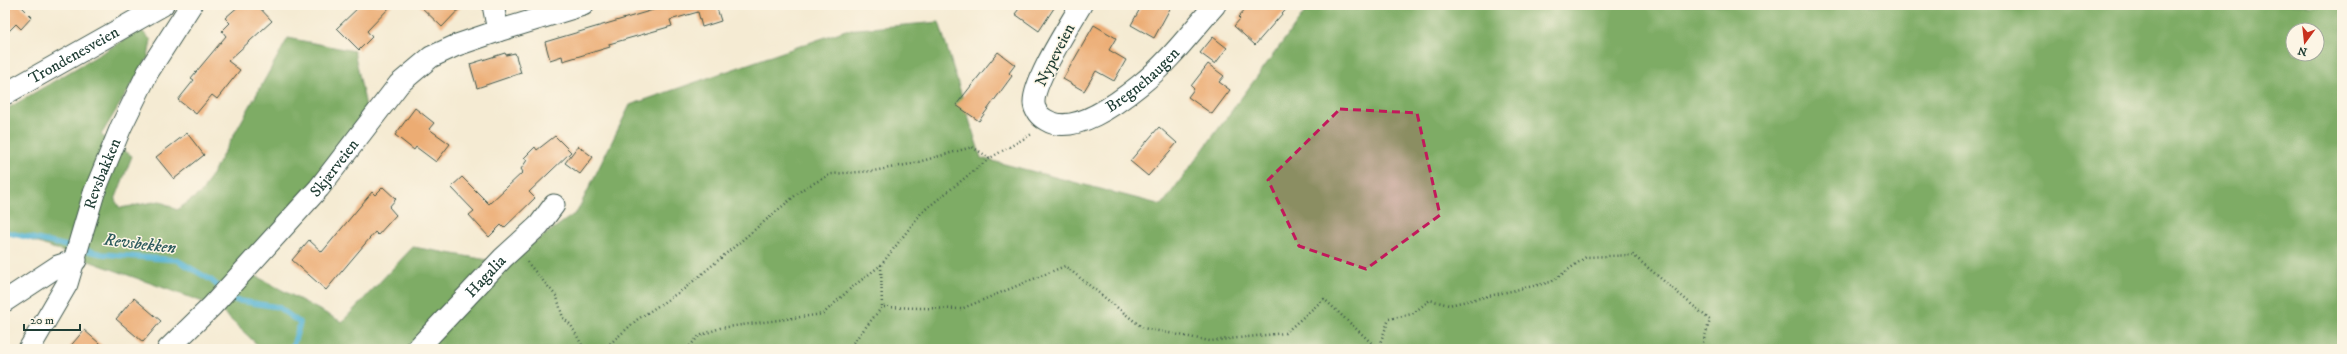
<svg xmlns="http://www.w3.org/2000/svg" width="2347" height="354" font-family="'IM FELL DW Pica',serif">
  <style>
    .forest { fill: #7eac65; stroke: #4e744c; fill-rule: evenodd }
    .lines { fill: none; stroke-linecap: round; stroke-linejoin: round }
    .stream { stroke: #54b3d3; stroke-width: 5.5 }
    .building { fill: #ecac73 }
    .minor-casing { stroke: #3f574c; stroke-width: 23 }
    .path { stroke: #3f574c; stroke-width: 2.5; stroke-dasharray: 1 3; stroke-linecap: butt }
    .minor { stroke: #fff; stroke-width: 21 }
    .marked { fill: #c2185b; fill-opacity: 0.2; stroke: #c2185b; stroke-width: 3; stroke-dasharray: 8 5; stroke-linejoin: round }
    .labels { text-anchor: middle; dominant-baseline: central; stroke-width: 3; stroke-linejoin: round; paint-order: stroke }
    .street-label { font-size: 16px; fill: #1f3d34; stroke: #fcf5e5 }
    .water-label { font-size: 17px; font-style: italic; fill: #2c5a5c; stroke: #fcf5e5 }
  </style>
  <rect width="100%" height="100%" fill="#fcf5e5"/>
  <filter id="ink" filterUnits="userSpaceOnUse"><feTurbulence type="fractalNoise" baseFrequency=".025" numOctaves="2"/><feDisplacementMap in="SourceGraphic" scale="8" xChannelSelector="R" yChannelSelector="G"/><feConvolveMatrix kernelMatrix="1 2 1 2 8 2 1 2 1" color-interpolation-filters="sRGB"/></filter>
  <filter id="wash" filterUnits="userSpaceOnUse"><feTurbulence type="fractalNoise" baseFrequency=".012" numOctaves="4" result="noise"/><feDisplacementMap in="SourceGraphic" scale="16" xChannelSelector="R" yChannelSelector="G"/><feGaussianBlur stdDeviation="0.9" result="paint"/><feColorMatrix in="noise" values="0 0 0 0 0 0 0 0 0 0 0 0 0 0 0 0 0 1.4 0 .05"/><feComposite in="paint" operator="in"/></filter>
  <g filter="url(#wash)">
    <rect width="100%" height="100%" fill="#f5ebd3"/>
    <path class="forest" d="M1310 5H2342V349H262L217 307 5 231V110L141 30 151 40 148 58 101 135 132 156 115 200 120 208 160 201 177 210 202 192 288 38 354 51 371 129 250 273 342 322 413 247 505 263 577 212 630 105 846 30 939 22 981 158 1162 205ZM2293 30H2317V54H2293Z"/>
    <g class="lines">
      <path class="stream" d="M5 232 102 254 177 260 211 280 234 300 278 307 300 323 292 349"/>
    </g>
    <g id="blocks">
      <path class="building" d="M5 5H20L32 17 21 29 16 24 5 35Z
        M240 5H257L272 21 228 61 240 70 217 99 212 95 196 114 178 100 194 80 191 78 226 36 222 31 230 23 225 18Z
        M361 5H392L367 31 372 37 359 50 337 28Z
        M419 5H463L442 27Z
        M670 5H716L721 21 702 27 698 12 670 20 672 26 609 44 610 47 563 61 562 56 550 60 545 42Z
        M1022 5H1056L1039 31 1015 14Z
        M1142 5H1172L1154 38 1131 25Z
        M1249 5H1290L1255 45 1234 26 1240 19 1238 17Z
        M1094 25 1116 38 1109 50 1126 60 1114 81 1096 71 1084 91 1063 79Z
        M1213 37 1227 48 1215 64 1200 53Z
        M998 52 1015 65 1009 73 1012 76 979 121 956 105Z
        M505 53 506 55 515 53 521 73 477 88 470 64Z
        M1208 64 1224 76 1219 82 1230 90 1212 114 1188 97 1194 89 1191 86Z
        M415 108 434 123 429 129 450 144 436 162 416 147 414 150 395 135Z
        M1159 127 1177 143 1148 176 1130 161Z
        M187 133 204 155 174 179 156 157Z
        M555 136 571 152 529 192 535 198 504 228 501 225 489 237 469 215 474 211 451 187 462 177 489 204 523 172 521 169 527 160 524 158 535 147 537 150Z
        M578 146 593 157 580 174 565 163Z
        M383 187 396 199 389 207 396 215 378 235 375 232 326 290 292 260 309 240 322 252 372 192 375 195Z
        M134 298 161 321 143 342 116 319Z
        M84 330 106 349H68Z"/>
    </g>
  </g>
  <g filter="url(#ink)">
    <use href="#blocks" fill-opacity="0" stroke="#3f574c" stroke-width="1"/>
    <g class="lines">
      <defs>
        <g id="minor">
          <path id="s1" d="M1081 5C1069 26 1033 81 1034 103 1034 110 1040 117 1046 120 1073 137 1119 102 1140 85 1168 63 1191 32 1215 5"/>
          <path d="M498 31 583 5"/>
          <path id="s2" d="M5 94 163 5"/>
          <path d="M5 301 58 266 76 260"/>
          <path id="s3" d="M29 349 67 284 94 193 121 127 148 72 191 5"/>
          <path id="s4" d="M168 349 212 306 319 188 399 84 431 57 457 45 498 31 493 5"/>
          <path id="s5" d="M417 349 503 258 539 225 554 205"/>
        </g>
      </defs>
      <use href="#minor" class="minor-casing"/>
      <path class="path" d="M527 262 557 297 563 318 571 325 584 349
        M881 265 882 307 961 309 1065 266 1143 328 1210 341 1285 333 1324 299 1378 349
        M604 349 638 319 684 289 803 189 831 174 873 171 911 164 972 147 990 158
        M687 349 699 336 720 328 823 314 851 288 881 265 922 212 990 158 1032 134
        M848 349 882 307
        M1378 349 1389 319 1412 314 1430 300 1449 305 1551 282 1586 257 1633 255 1710 320 1701 349"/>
      <use href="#minor" class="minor"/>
    </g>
  </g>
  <path class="marked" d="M1340 109 1417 113 1440 215 1366 269 1299 246 1268 180Z"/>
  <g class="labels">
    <g class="street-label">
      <text transform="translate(1055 55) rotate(-63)">Nypeveien</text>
      <text stroke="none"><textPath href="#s2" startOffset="79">Trondenesveien</textPath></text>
      <text stroke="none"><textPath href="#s1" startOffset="242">Bregnehaugen</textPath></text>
      <text stroke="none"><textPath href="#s4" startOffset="246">Skjærveien</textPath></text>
      <text stroke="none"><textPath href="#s3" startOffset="191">Revsbakken</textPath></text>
      <text stroke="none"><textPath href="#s5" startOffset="100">Hagalia</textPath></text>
    </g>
    <g class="water-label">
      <text transform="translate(140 244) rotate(7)">Revsbekken</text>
    </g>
  </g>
  <rect width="2347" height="354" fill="none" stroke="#fcf5e5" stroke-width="20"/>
  <g transform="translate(2305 42) rotate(195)"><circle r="19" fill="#fcf5e5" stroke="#a4ab9e"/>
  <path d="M0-3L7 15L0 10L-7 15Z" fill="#c8321e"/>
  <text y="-6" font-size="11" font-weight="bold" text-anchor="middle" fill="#1f3d34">N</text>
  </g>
  <path d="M24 324v6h56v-6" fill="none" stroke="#1f3d34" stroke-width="2"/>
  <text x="30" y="324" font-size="12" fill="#1f3d34" stroke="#fcf5e5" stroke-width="3" paint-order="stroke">20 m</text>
</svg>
